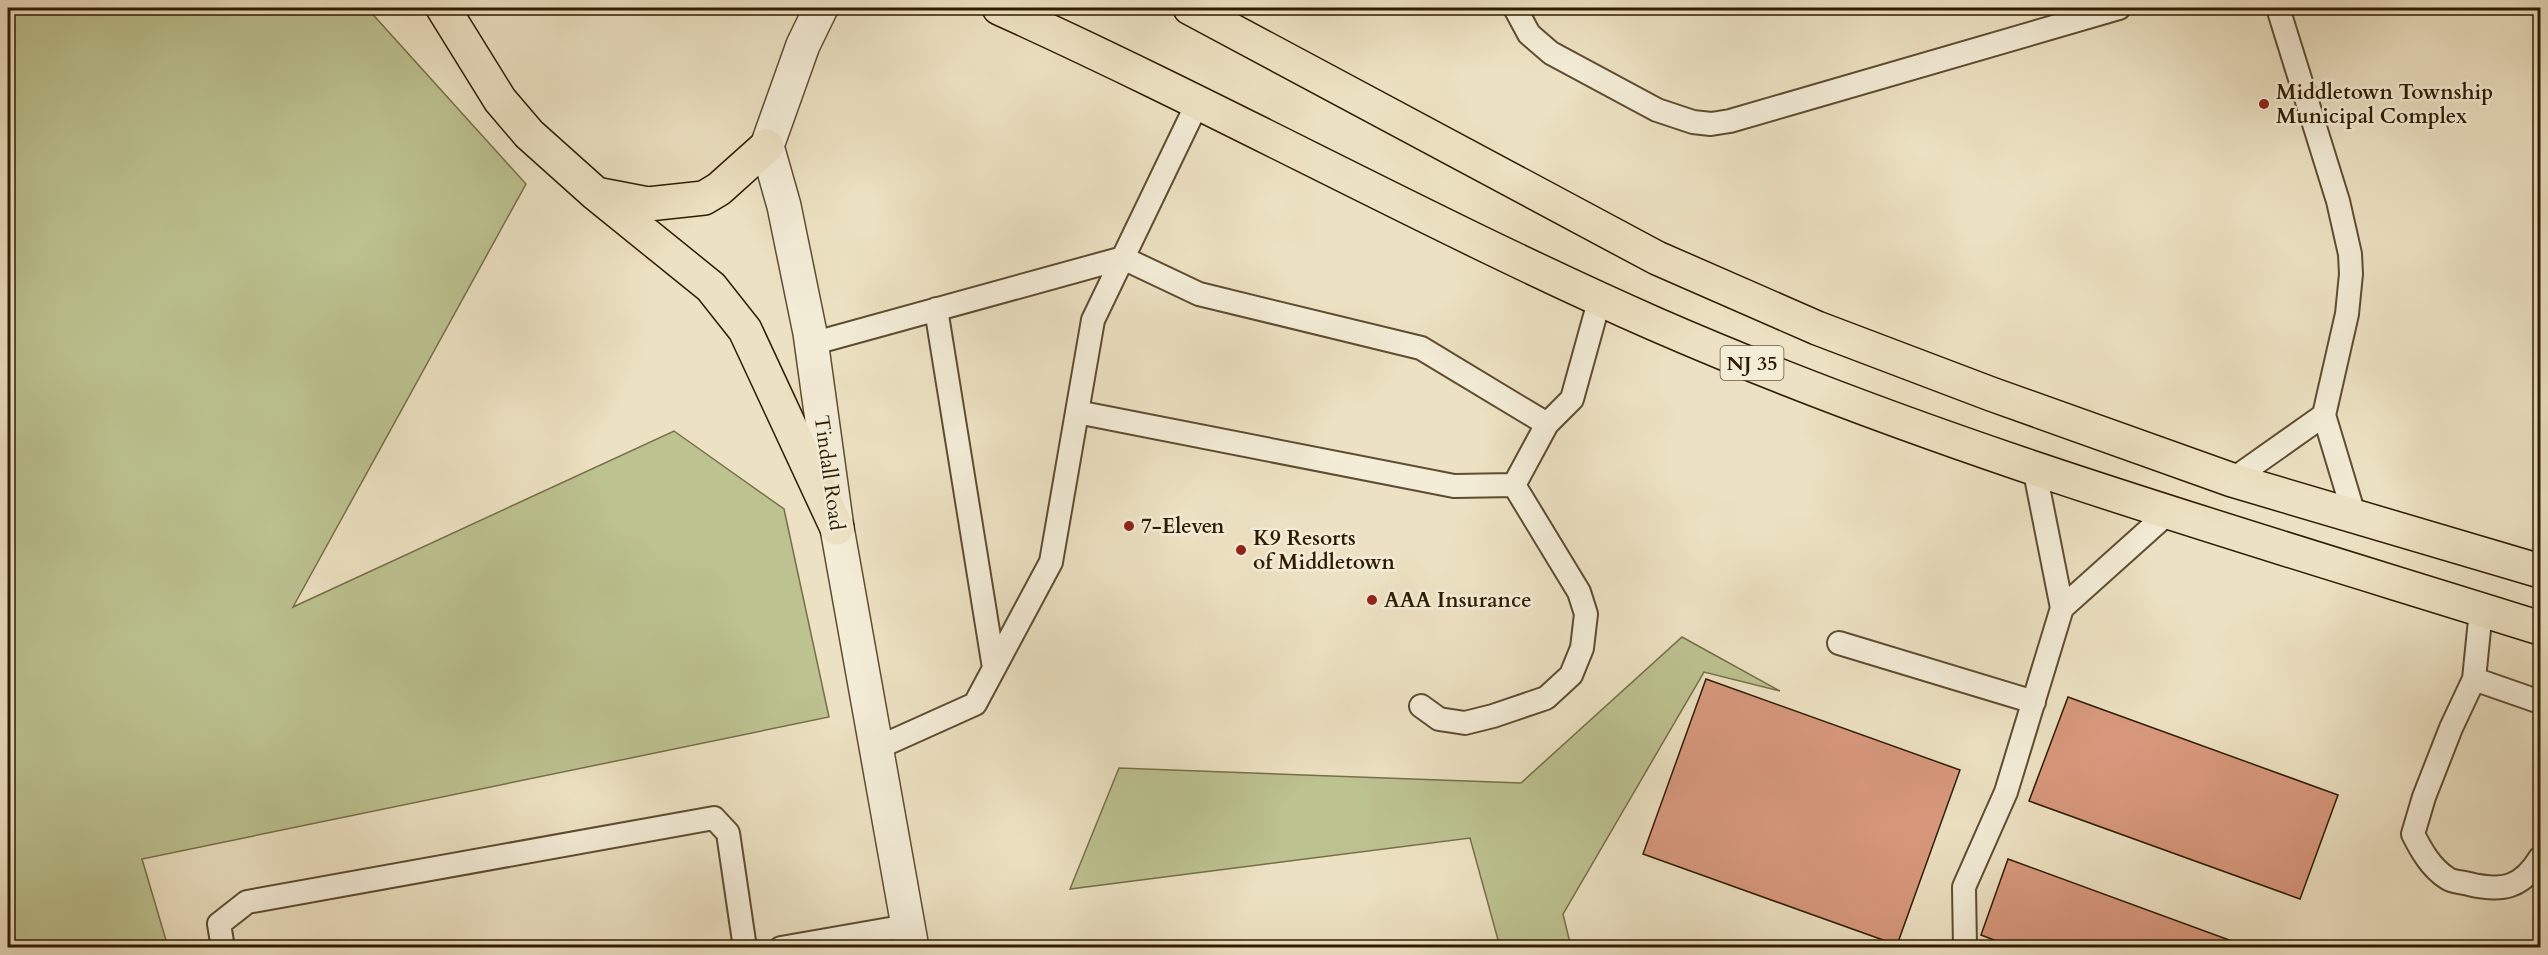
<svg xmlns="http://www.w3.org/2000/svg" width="2548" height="955" font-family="Cardo,serif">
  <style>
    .green { fill: #bcc290; stroke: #766f48; stroke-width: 1.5 }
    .building { fill: #d8987d; stroke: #2f1c00; stroke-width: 1.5 }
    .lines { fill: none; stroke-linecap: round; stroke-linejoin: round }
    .service-casing { stroke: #5e4d30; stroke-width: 26 }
    .tertiary-casing { stroke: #5e4d30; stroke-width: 36 }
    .trunk-casing { stroke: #2f1c00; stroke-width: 36 }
    .service { stroke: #f3ecd7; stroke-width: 22 }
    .tertiary { stroke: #f3ecd7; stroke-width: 33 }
    .trunk { stroke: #ece1c2; stroke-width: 33 }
    .poi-dot { fill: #8f2418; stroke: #f3ecd7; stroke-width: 2 }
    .labels { text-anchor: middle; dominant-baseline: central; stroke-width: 5; stroke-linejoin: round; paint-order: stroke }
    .shield { fill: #f3ecd7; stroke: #6a5a40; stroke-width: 1.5 }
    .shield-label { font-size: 20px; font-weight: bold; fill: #2f1c00 }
    .poi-label { font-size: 21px; font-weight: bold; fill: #2f1c00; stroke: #f3ecd7; text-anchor: start }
    .street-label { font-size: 21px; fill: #2f1c00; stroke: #f3ecd7 }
  </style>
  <rect width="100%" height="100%" fill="#ece1c2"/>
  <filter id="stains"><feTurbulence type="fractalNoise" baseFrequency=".00333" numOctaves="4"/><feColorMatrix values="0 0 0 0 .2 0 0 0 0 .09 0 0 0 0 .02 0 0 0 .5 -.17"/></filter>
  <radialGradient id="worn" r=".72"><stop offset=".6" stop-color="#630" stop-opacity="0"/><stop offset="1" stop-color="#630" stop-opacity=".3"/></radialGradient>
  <path class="green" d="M8 8H367L526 184 293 607 674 431 784 509 829 717 142 859 168 947H8Z
    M1682 637 1780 691 1704 672 1563 914 1571 947H1500L1470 838 1070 889 1119 768 1521 783Z"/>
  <path class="building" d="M1706 679 1960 770 1897 945 1643 854Z
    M2068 697 2338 795 2300 899 2029 801Z
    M2008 859 2251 948H2015L1981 935Z"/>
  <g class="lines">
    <defs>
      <path id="service" d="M1515 8 1529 34 1551 53 1657 110 1693 122 1711 124 1730 121 1799 101 2119 8
        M2278 8 2338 201 2350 254 2351 274 2347 314 2324 415 2355 518
        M936 309 994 668
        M811 344 1123 258 1199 294 1421 348 1547 424 1572 399 1600 298
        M1077 412 1454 486 1514 485 1547 424
        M2232 480 2324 415
        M2062 608 2169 512
        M2481 610 2474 679 2451 728 2424 797 2413 834C2421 850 2431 868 2447 878 2452 882 2462 882 2469 884 2502 892 2522 888 2540 858
        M1839 643 2034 702
        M2474 679 2540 702
        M1421 706 1439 719 1465 723 1493 716 1546 698 1571 675 1582 648 1586 614 1579 592 1514 485
        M875 749 975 704 1051 562 1093 320 1197 104
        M223 948 219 924 247 902 714 818 728 833 745 948
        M781 948 907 926
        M1965 948 1964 887 2006 792 2062 608 2034 467"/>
      <path id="tertiary" d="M821 8 803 45 767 146 784 206 810 333 837 528 912 948"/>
      <path id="trunk" d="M443 8 500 100 529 134 596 194 711 287 745 330 837 528
        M999 8C1220 108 1433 226 1655 324 1941 449 2243 535 2540 628
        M1190 8 1657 258 1817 328 1991 394 2232 480 2540 571
        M601 195 648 204 704 198 719 189 767 146"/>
    </defs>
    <use href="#service" class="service-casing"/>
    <use href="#tertiary" class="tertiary-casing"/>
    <use href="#trunk" class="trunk-casing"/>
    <use href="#service" class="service"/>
    <use href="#tertiary" class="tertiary"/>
    <use href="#trunk" class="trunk"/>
  </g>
  <g class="poi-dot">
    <circle cx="2264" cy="104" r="6"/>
    <circle cx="1129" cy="526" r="6"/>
    <circle cx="1241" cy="550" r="6"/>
    <circle cx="1372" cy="600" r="6"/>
  </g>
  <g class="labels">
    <rect class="shield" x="1720.5" y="346" width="63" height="34" rx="4.5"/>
    <g class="shield-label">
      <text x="1752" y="363">NJ 35</text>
    </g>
    <g class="poi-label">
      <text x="2276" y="92">Middletown Township<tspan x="2276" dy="24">Municipal Complex</tspan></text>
      <text x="1141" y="526">7-Eleven</text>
      <text x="1253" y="538">K9 Resorts<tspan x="1253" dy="24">of Middletown</tspan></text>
      <text x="1384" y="600">AAA Insurance</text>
    </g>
    <g class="street-label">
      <text transform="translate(829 473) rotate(82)">Tindall Road</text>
    </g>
  </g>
  <rect width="2548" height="955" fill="none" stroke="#ece1c2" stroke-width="30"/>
  <rect x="9" y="9" width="2530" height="937" fill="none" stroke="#2f1c00" stroke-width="3"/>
  <rect x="15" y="15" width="2518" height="925" fill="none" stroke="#2f1c00" stroke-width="1.5"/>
  <rect width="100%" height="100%" filter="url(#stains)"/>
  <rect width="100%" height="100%" fill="url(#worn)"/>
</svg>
